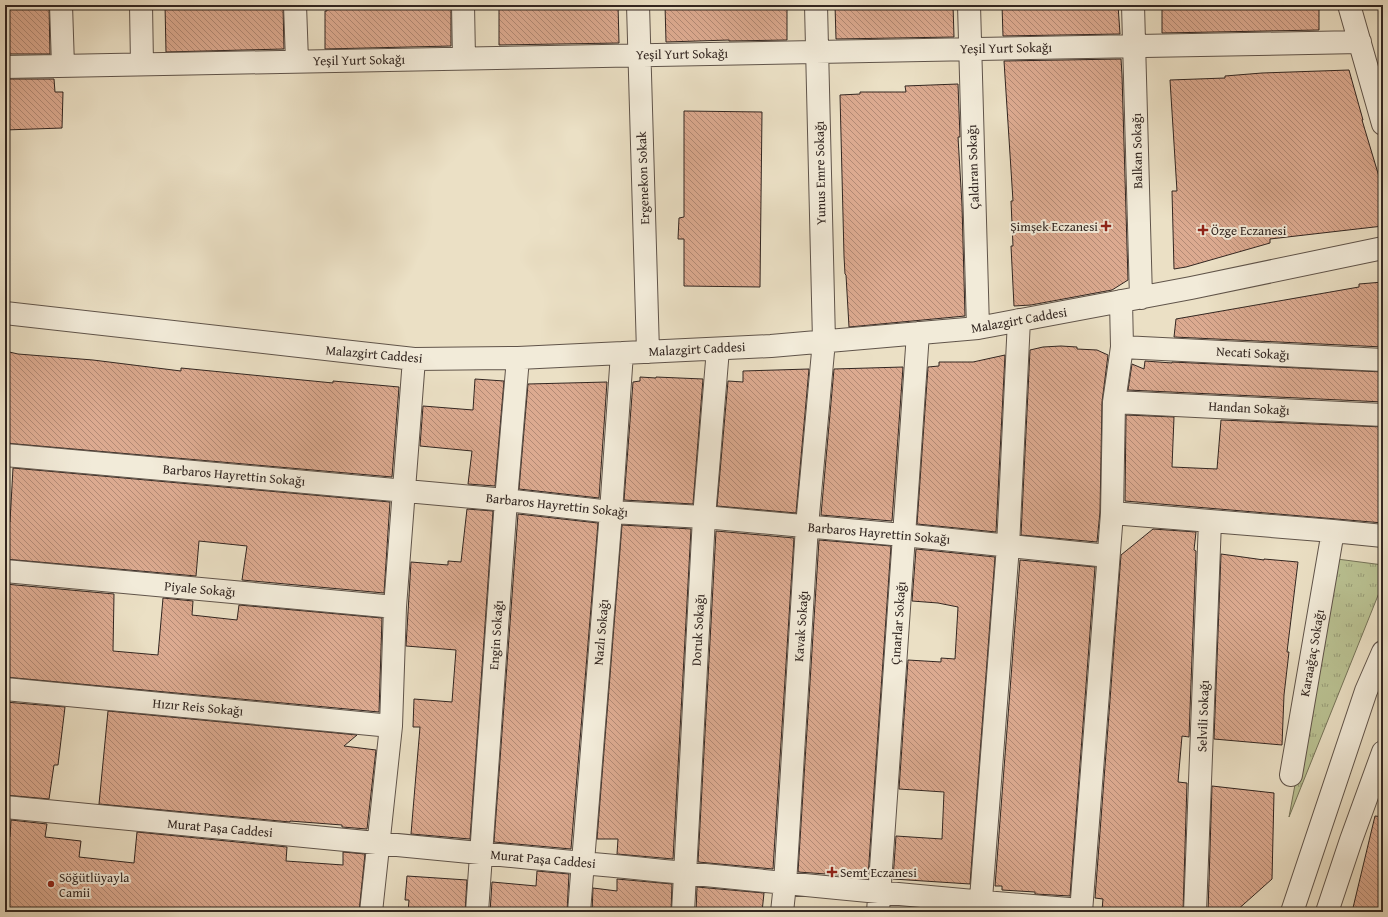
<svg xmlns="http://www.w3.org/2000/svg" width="1388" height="917" font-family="'Gentium Book Plus',serif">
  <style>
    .grass { fill: url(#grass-tufts); stroke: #76745a }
    .building { fill: url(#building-back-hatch); stroke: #322621 }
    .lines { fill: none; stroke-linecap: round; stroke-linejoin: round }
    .street-casing { stroke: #60544a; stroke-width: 24 }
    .street { stroke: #f2ebd9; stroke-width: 22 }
    .poi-dot { fill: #8f2418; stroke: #f2ebd9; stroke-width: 1.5 }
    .labels { text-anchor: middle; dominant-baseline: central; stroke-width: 4; stroke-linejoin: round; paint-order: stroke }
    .street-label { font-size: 13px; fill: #322621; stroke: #f2ebd9 }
    .poi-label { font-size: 13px; fill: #322621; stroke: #f2ebd9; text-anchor: start }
  </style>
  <defs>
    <pattern id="grass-tufts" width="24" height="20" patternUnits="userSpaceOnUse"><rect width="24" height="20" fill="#bac293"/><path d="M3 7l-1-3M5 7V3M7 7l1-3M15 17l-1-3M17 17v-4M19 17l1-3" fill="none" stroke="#989d78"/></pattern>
    <pattern id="building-back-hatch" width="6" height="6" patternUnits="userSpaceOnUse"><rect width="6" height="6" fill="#dcaa90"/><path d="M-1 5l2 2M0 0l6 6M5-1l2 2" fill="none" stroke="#b38a75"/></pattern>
  </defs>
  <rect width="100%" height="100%" fill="#ebe0c5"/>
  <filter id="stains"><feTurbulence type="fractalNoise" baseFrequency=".005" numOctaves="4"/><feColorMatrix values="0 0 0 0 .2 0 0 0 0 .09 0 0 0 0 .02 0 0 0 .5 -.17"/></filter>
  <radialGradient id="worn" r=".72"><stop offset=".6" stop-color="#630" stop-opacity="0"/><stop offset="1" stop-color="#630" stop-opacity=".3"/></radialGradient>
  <path class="grass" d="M1337 559 1383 565V583L1289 817Z"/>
  <path class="building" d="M5 5H49L50 54H5Z
    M165 5H279V6H283L284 49 166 52Z
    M327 5H451V46L325 49V11H327Z
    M499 5H618L619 43 499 45Z
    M665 5H787V40L729 41V40L666 42Z
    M835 5H953L954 37 836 39Z
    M1002 5H1118L1120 34 1003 36Z
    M1162 5H1319V30L1162 33Z
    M1121 59 1122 75 1128 280 1112 290 1031 305 1014 306 1011 246H1013L1011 201H1013L1004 61Z
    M1349 70 1363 120H1362L1383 190V226L1270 239V243L1186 267 1174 269 1172 191H1177L1170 80 1225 78V76L1262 73Z
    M5 79H54L55 92H63L62 128 5 130Z
    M958 84 960 137H958L962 205 965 316 849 327 846 275 845 274 844 256 840 95 860 94V92H906L905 86Z
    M684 111 762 112 760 287 684 286V239H678L679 218 684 217Z
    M1383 282V347L1174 337 1176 319 1359 287V284Z
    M1061 346 1077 347V349L1097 350 1108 355 1102 402 1100 512 1097 542 1021 535 1030 350 1043 347Z
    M5 351 18 354 93 360 181 371V368L333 383V381L399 387 392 477 5 443Z
    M1005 355 996 532 917 524 928 367 939 366V362H973Z
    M1145 361 1172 363V362L1383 372V402L1128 390 1132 364 1144 369Z
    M903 367 892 521 821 515 834 369Z
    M809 369 796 513 717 506 728 381 743 382V371Z
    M640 377 656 378V377L703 379 693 504 624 500 633 382 640 381Z
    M475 379 504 381 495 486 468 484 472 451 420 446 423 406 473 410Z
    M607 382 599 498 519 489 528 384Z
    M1126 415 1174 417 1172 467 1217 469 1221 420 1383 427V523L1125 501Z
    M13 468 390 502 384 593 242 580 247 546 199 541 196 576 5 559 8 522H10Z
    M467 509 493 511 470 839 411 834 420 727H413L414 699 452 702 456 650 406 646 411 562 448 565V561L461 562Z
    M518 514 598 523 571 849 494 842Z
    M622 525 691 529 673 859 617 854 618 839H597Z
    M1153 529 1196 532 1194 550 1196 551 1189 737 1182 736 1178 782 1187 783 1183 912H1127L1102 910 1103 899 1095 898 1121 555Z
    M716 531 794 538 773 869 698 862Z
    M819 540 891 546 868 877 798 872Z
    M916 549 995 557 970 884 893 879 896 836 942 839 944 792 899 789 908 660 941 662V658L955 659 958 607 938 603 912 601Z
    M1221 554 1264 560V559L1298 562 1287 652H1289L1284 695 1282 745 1214 739Z
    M1020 560 1095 567 1070 896 1035 894V892L1002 890V886H995Z
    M5 584 114 594 113 651 158 655 163 598 193 601 192 615 237 620 239 605 382 618 379 712 5 677Z
    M5 702 65 707 58 765H54L49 799 5 795Z
    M108 711 357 735 344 746 376 750 367 829 342 827V825L290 821V822L99 804Z
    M1212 786 1274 793 1272 879 1235 912H1208Z
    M1375 816 1383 817V912H1352Z
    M11 820 47 824 45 837 81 841 79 857 134 863 137 832 287 847 286 861 343 865V852L365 854 359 912H5V836L10 837Z
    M537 871 569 874 567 912H490L492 882 536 886Z
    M407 876 467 880 465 912H408L409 900H405Z
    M617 879 672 884 671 912H592L593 888 617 891Z
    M697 887 764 893 762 912H696Z"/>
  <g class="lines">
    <defs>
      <path id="street" d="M61 5 63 66
        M141 5 142 64
        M295 5 297 61
        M463 5 464 58
        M638 5 648 352
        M969 5 978 328
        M1133 5 1141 298
        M1349 5 1383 124
        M5 67 1360 42
        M5 313 414 359 518 358 771 346 978 328 1191 288 1383 248
        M1122 347 1383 360
        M1114 402 1383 415
        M5 455 506 500 611 512 704 517 903 535 1108 556
        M1112 513 1333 531 1383 536
        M5 571 395 607
        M5 689 391 726
        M1291 775 1333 531
        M5 807C198 826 391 844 583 863 749 879 915 897 1081 910
        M371 912 391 726 395 607 414 359
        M477 912 506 500 518 358
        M579 912 611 512 622 353
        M683 912 704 517 718 349
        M782 912 785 884 807 526 824 341 816 5
        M878 912 918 333
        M980 912 1008 546 1019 320
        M1081 912 1112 513 1114 402 1122 347 1121 301
        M1195 912 1210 521
        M1292 912 1366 691 1383 652
        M1327 912 1351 840 1383 752"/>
    </defs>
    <use href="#street" class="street-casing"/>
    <use href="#street" class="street"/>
  </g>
  <g class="poi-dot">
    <path d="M1104 220h4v4h4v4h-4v4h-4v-4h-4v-4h4z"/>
    <path d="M1201 224h4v4h4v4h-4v4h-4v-4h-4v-4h4z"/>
    <path d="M830 866h4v4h4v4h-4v4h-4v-4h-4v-4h4z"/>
    <circle cx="51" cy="884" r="4"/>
  </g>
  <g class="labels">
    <g class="street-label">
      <text transform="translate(1006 48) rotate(-1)">Yeşil Yurt Sokağı</text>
      <text transform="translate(682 54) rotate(-1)">Yeşil Yurt Sokağı</text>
      <text transform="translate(359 60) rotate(-1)">Yeşil Yurt Sokağı</text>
      <text transform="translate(1137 151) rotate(-91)">Balkan Sokağı</text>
      <text transform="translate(973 167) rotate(-92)">Çaldıran Sokağı</text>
      <text transform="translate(820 173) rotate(-91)">Yunus Emre Sokağı</text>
      <text transform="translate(643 178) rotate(-92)">Ergenekon Sokak</text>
      <text transform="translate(1019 320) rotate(-10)">Malazgirt Caddesi</text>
      <text transform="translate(697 349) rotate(-3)">Malazgirt Caddesi</text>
      <text transform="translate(1253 353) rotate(3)">Necati Sokağı</text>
      <text transform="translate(374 354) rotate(5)">Malazgirt Caddesi</text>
      <text transform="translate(1249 408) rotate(3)">Handan Sokağı</text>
      <text transform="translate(234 475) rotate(5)">Barbaros Hayrettin Sokağı</text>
      <text transform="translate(557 505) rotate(6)">Barbaros Hayrettin Sokağı</text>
      <text transform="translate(879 533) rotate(5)">Barbaros Hayrettin Sokağı</text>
      <text transform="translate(200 589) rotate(5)">Piyale Sokağı</text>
      <text transform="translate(898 623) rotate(-86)">Çınarlar Sokağı</text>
      <text transform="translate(801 626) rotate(-86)">Kavak Sokağı</text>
      <text transform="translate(698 630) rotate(-87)">Doruk Sokağı</text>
      <text transform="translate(601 632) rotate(-85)">Nazlı Sokağı</text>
      <text transform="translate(496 635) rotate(-86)">Engin Sokağı</text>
      <text transform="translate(1312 653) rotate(-80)">Karaağaç Sokağı</text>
      <text transform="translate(198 707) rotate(5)">Hızır Reis Sokağı</text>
      <text transform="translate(1203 716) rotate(-88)">Selvili Sokağı</text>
      <text transform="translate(220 828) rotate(5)">Murat Paşa Caddesi</text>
      <text transform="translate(543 859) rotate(5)">Murat Paşa Caddesi</text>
    </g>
    <g class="poi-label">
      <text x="1098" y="226" text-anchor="end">Şimşek Eczanesi</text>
      <text x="1211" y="230">Özge Eczanesi</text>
      <text x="840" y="872">Semt Eczanesi</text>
      <text x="59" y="877">Söğütlüyayla<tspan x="59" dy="15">Camii</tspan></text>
    </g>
  </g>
  <rect width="1388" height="917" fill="none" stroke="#ebe0c5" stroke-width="20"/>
  <rect x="6" y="6" width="1376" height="905" fill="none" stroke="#322621" stroke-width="2"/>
  <rect x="10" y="10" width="1368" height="897" fill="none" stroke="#322621"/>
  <rect width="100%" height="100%" filter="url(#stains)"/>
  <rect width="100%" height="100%" fill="url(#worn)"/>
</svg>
